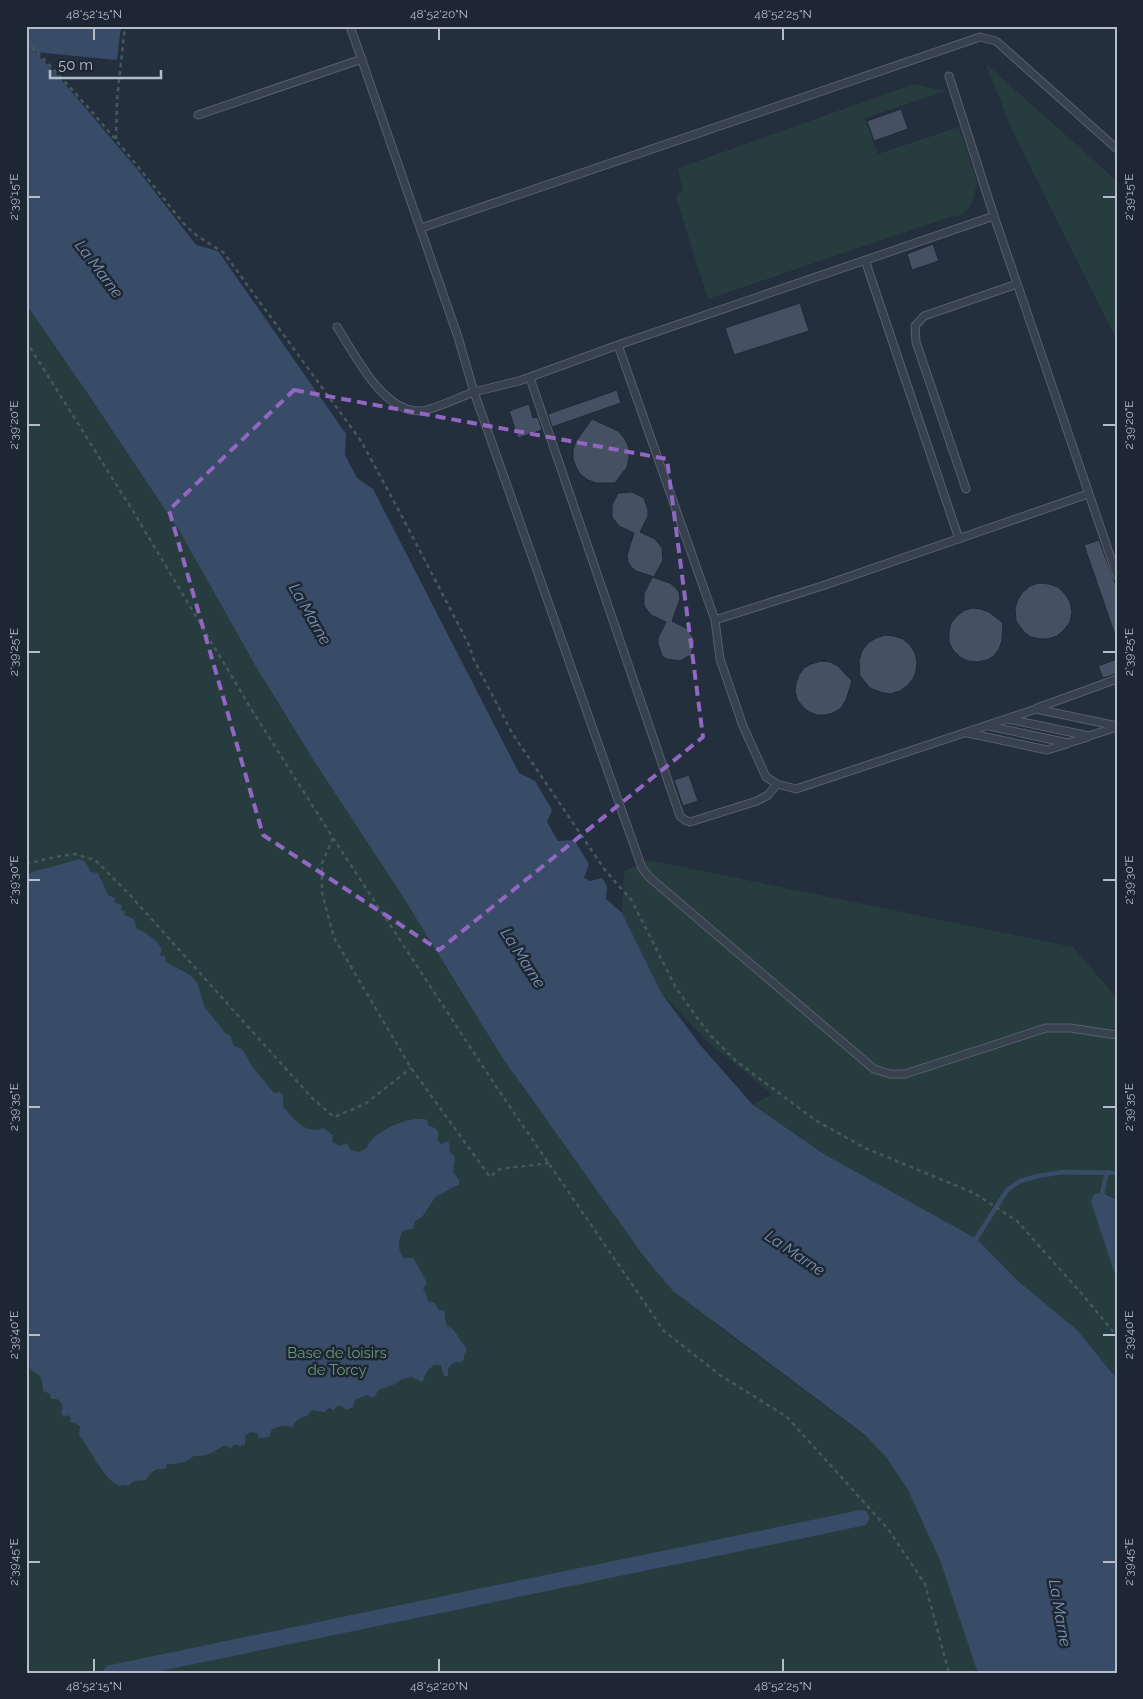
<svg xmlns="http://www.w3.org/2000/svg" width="1143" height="1699" font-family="Raleway,sans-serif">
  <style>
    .green { fill: #263c3f }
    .water { fill: #394c67 }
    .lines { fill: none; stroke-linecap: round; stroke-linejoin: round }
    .stream { stroke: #394c67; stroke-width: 4.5 }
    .canal { stroke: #394c67; stroke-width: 16 }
    .building { fill: #455162; stroke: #1f2835 }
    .lane-casing { stroke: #565f6c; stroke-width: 9 }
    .path { stroke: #44595c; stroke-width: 2.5; stroke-dasharray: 4 4; stroke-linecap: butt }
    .lane { stroke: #38414e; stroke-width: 7 }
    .marked { fill: none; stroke: #9266c3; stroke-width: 4; stroke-dasharray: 10 6; stroke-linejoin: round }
    .ticks { fill: none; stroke: #b4bcc9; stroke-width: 2 }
    .labels { text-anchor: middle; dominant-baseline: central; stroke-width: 5; stroke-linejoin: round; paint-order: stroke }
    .park-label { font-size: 15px; fill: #6b9a76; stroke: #1d2633 }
    .water-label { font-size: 16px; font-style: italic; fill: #7c92b1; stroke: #1d2633 }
    .neatline { fill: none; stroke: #b4bcc9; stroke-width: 2 }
    .ticks-label { font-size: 12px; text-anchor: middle; fill: #b4bcc9 }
  </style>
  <rect width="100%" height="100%" fill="#242f3e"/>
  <path class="green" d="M986 64 1117 181V341L1012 130Z
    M914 84 946 91 865 118 878 154 959 127 977 183 972 203 966 212 959 216H953L708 299 676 198 679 193 683 192 678 168Z
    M26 304 88 394 180 532 255 665 314 761 398 889 502 1057 642 1254 718 1326 865 1436 906 1468 989 1673H26Z
    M649 860 1073 947 1117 998V1380L977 1239 824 1154 753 1105 772 1094 709 1043 662 994 622 913 624 871Z"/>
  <path class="water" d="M26 26H121L117 60 35 52 59 77 137 169 196 245 218 251 346 434 345 455 357 478 373 489 519 773 535 781 552 810 547 822 558 841 574 840 589 864 584 878 590 881 602 878 607 886 606 899 622 913 662 994 701 1046 753 1105 824 1154 977 1239 1019 1282 1077 1330 1116 1378 1117 1673H978L940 1560 908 1490 887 1458 865 1435 673 1291 642 1254 502 1057 398 889 314 761 255 665 180 532 88 394 26 304Z
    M80 859 85 862 91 872 98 873 108 895 115 898 114 902 122 905 121 910 126 912 123 915C132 918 136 917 136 928 146 933 156 939 162 949L160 955 165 956 166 962 190 975 198 984 204 1006 225 1033 231 1036V1040L234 1046 242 1049 252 1066 274 1093 279 1092 283 1095V1107C293 1118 307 1136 323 1128L333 1135 332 1142 340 1146 347 1143 351 1150 359 1152 367 1148C371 1132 412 1114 427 1120L429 1126 435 1128 439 1133 437 1139 441 1144 448 1141 450 1146 449 1151 455 1157 453 1172 459 1180V1185C449 1187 447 1193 436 1196L422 1217 415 1221 413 1229H408L402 1232C398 1243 397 1249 404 1258H413L418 1266 427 1283 423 1289 426 1293 428 1301 435 1303 439 1310 445 1311V1318L447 1326 453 1329 467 1350 464 1355V1360L460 1362H454L448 1368V1376H444L441 1365H434L428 1370 422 1382 412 1377 402 1379 395 1384 379 1390 373 1398 367 1395 355 1400 353 1407 346 1410 342 1406H337L334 1410 329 1408 325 1412 312 1410 307 1416C299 1417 295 1421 292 1428 285 1424 280 1426 272 1429L269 1437 259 1438 257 1433 250 1432 245 1436V1444L240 1446 234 1444 231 1449 226 1445C212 1451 210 1457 194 1456 185 1463 178 1464 167 1464L166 1469C155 1468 152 1471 146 1480L134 1481 128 1486 124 1485 119 1486C102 1478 91 1449 79 1435L80 1426 75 1423 70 1422 71 1417 67 1415 63 1417 61 1413C64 1407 63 1403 57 1399H51L50 1394 43 1391C42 1382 43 1375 33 1372L28 1365 30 1362 29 1356 26 1354V875L35 871Z
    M1102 1193 1117 1200V1280L1091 1202 1094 1194Z"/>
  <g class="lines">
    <path class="stream" d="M1104 1198 1102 1193 1107 1172
      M974 1242 1007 1190 1020 1181 1038 1176 1063 1172 1117 1173"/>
    <path class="canal" d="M111 1673 861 1518"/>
  </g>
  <path class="building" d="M901 109 908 129 874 141 867 121Z
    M933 244 939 261 912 270 907 254Z
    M800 303 809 331 734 355 725 328Z
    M617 390 621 403 552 427 548 414Z
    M529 404 533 418 538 417 542 430 518 438 509 411Z
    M592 419 618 431 625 439 629 448V458L627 467 615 483H596L588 480 580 474 576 467 573 459V450L576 441Z
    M632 492 644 498 648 510V516L640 532 655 539 662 548 663 560 654 577 636 571 631 567 628 562 627 555 634 533 619 526 612 517V505L618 493Z
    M1099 540 1117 588V634L1115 635 1084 545Z
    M652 577 670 583 675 587 679 592 680 599 672 621 686 628 693 637 695 642 691 655 680 661 667 659 662 656 658 644V638L666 622 651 615 644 606V594Z
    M1039 583 1049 584 1058 587 1065 594 1070 602 1072 612 1070 622 1064 630 1057 636 1048 639H1040L1031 637 1024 632 1016 621 1015 608 1018 599 1023 592 1030 586Z
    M973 608 981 609 989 612 1003 623 1002 641 999 649 994 656 987 660 977 662 968 661 960 657 953 650 949 642V632L951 623 957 616 965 610Z
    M885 635 894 636 903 639 910 645 915 653 917 662 916 671 913 679 907 686 900 691 890 694 880 692 870 688 860 676 859 661 862 651 868 643 876 638Z
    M1117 659V674L1103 678 1098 666Z
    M821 661 830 662 838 666 852 681 846 700 841 708 833 713 825 715H817L809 712 802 706 797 699 795 691 796 683 799 675 804 668 811 664Z
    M689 775 698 801 683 806 674 780Z"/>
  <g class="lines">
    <defs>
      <path id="lane" d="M350 26 458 337 474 392 519 381 618 345
        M949 76 994 216
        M198 115 362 59
        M421 228 980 37 996 41 1117 149
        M865 260 959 539
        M337 327C355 354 382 412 420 411 431 411 462 396 474 392L642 868 649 877 874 1069 890 1074H905L1046 1028H1070L1117 1035
        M530 378 680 816 685 820 690 822 757 801 768 795 777 784
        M966 489 916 342 915 326 924 316 1017 284
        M1088 494 822 586 715 620 720 659 743 726 766 777 777 784 796 789 1036 709 1117 726
        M715 620 618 345 994 216 1117 576
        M1037 708 1117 679
        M1008 719 1089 736 1117 727
        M989 726 1068 743 1088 737
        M968 733 1047 750 1067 744"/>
    </defs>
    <use href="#lane" class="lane-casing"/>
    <path class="path" d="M26 41C83 98 134 161 184 224L196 235 224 253 361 441 396 505 468 643 474 660 512 733 605 870 632 901 675 986 694 1014 711 1036 736 1061 815 1120 865 1148 974 1193 1017 1221 1081 1293 1117 1336
      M116 139 117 99 125 26
      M26 341 133 511 253 712 333 838 497 1088 664 1331 720 1375 787 1417 888 1529 925 1584 949 1673
      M333 838 322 863V893L334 938 411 1068 490 1177 500 1169 549 1163
      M26 864 55 857 75 854 95 860 130 895 312 1098 334 1117 365 1104 411 1068"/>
    <use href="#lane" class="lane"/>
  </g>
  <path class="marked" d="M294 390 667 459 703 737 439 950 263 835 169 510Z"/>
  <path class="ticks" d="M94 28V40M439 28V40M783 28V40M28 197H40M1103 197H1116M28 425H40M1103 425H1116M28 652H40M1103 652H1116M28 880H40M1103 880H1116M28 1107H40M1103 1107H1116M28 1335H40M1103 1335H1116M28 1562H40M1103 1562H1116M94 1659V1672M439 1659V1672M783 1659V1672"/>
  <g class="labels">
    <g class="park-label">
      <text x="337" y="1353">Base de loisirs<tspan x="337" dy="17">de Torcy</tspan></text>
    </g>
    <g class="water-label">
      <text transform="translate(99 269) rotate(53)">La Marne</text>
      <text transform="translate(310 614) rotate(60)">La Marne</text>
      <text transform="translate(523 958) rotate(57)">La Marne</text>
      <text transform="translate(795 1253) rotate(34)">La Marne</text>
      <text transform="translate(1060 1613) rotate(80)">La Marne</text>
    </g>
  </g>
  <rect width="1143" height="1699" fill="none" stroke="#1d2633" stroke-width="55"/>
  <path d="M50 70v8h111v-8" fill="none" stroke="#b4bcc9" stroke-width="2.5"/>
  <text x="58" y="70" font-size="15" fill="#b4bcc9" stroke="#1d2633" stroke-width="4" paint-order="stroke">50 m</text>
  <rect x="28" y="28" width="1088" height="1644" class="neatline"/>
  <g class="ticks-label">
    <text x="94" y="18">48°52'15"N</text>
    <text x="439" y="18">48°52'20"N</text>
    <text x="783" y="18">48°52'25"N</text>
    <text transform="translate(14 197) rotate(-90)" y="4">2°39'15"E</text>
    <text transform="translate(1129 197) rotate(-90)" y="4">2°39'15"E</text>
    <text transform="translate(1129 425) rotate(-90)" y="4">2°39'20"E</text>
    <text transform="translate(14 425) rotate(-90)" y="4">2°39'20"E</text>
    <text transform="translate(1129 652) rotate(-90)" y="4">2°39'25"E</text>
    <text transform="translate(14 652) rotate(-90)" y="4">2°39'25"E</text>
    <text transform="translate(1129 880) rotate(-90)" y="4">2°39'30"E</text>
    <text transform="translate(14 880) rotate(-90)" y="4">2°39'30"E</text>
    <text transform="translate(1129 1107) rotate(-90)" y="4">2°39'35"E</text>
    <text transform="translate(14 1107) rotate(-90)" y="4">2°39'35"E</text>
    <text transform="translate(14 1335) rotate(-90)" y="4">2°39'40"E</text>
    <text transform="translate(1129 1335) rotate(-90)" y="4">2°39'40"E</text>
    <text transform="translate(14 1562) rotate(-90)" y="4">2°39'45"E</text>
    <text transform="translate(1129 1562) rotate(-90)" y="4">2°39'45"E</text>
    <text x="94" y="1690">48°52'15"N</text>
    <text x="439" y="1690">48°52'20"N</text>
    <text x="783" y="1690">48°52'25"N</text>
  </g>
</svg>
